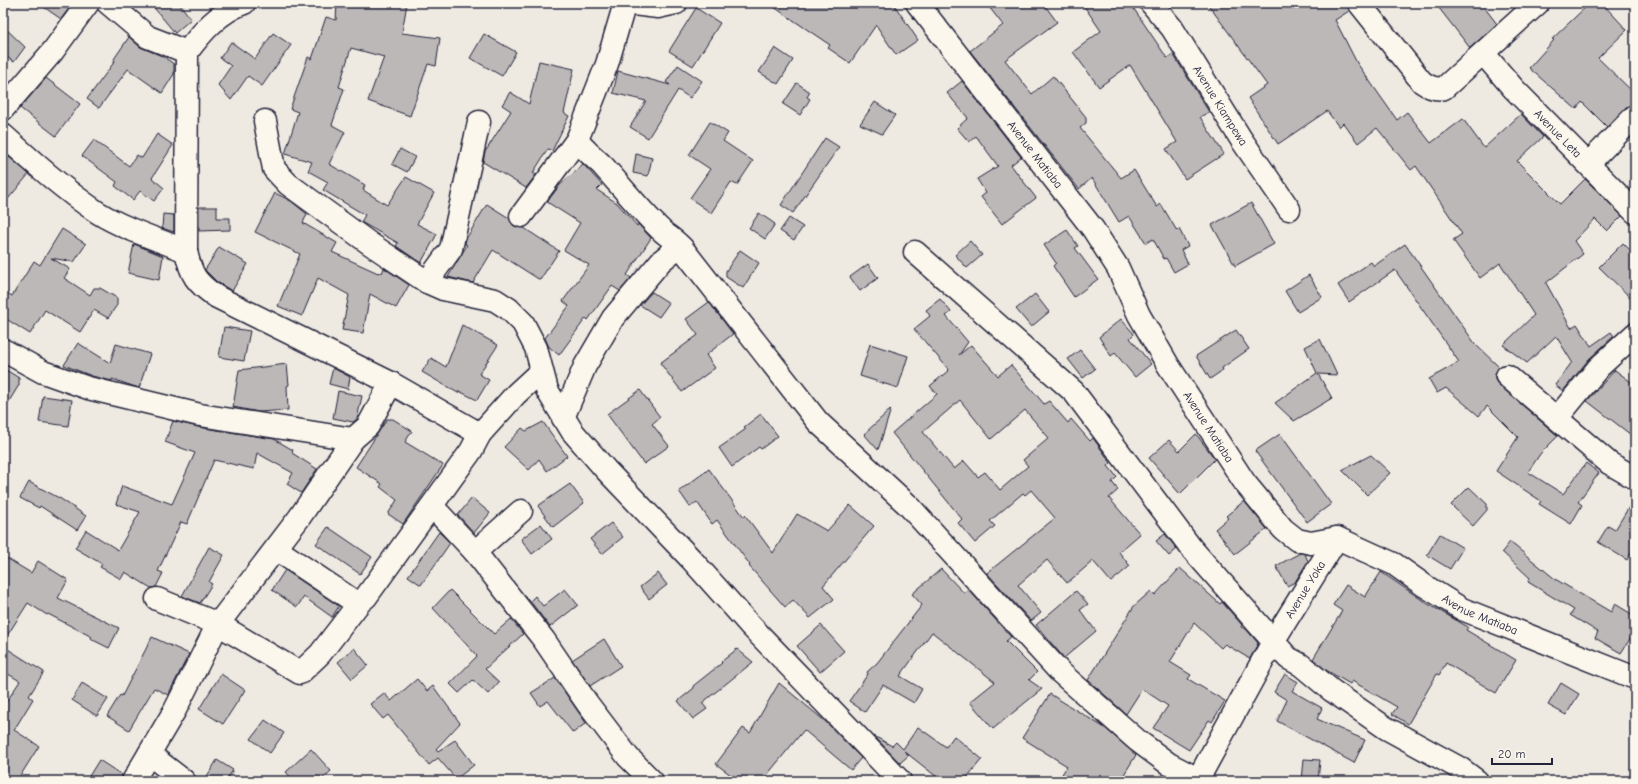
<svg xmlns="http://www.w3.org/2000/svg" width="1638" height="784" font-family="'Comic Neue',sans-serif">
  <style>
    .building { fill: #bcb8b8; stroke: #22223b; fill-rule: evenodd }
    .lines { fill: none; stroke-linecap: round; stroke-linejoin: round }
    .minor-casing { stroke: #22223b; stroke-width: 25 }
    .minor { stroke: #fbf7ec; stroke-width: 22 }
    .labels { text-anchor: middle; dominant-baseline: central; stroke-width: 3; stroke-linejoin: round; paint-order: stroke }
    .street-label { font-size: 12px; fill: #22223b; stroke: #fbf7ec }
  </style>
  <rect width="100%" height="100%" fill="#eeeae2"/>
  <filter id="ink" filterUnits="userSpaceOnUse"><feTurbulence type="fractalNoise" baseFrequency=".025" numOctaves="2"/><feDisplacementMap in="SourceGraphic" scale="8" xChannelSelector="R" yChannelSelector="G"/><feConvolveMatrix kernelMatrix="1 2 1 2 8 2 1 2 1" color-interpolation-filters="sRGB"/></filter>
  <g filter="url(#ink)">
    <path class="building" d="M38 3H73L61 19Z
      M150 3H179L191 19 175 33Z
      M337 3H407L402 33 440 38 436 66 428 64 410 116 368 101 384 57 351 48 339 87 344 89 332 125 345 132 329 164 365 185 363 190 387 205 406 177 434 193 417 224 437 234 421 263 396 246 398 243 361 222 365 215 323 190 328 182 308 171 312 162 285 154 298 112 290 109 308 57 312 59 326 17 336 20Z
      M768 3H893L918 40 896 55 876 25 850 63 828 48 830 45Z
      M986 3H1043L1057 22 1005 60 1032 94 1053 76 1086 117V123L1080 128 1121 178 1134 170 1157 207 1161 204 1177 231 1179 229 1188 246 1181 250 1188 264 1174 272 1166 258 1164 259 1153 239 1146 243 1129 216 1119 222 1092 178 1079 189 970 51 1003 25Z
      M1082 3H1130L1167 58 1173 54 1209 112 1200 117 1224 154 1185 179 1166 149 1177 142 1130 65 1099 87 1073 52 1101 31Z
      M1207 3H1347L1349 11 1335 20 1357 63 1397 120 1407 112 1431 143 1463 119 1484 148 1521 114 1543 137 1517 161 1560 204 1585 179 1622 216 1607 231 1595 219 1574 241 1583 254 1546 283 1571 328 1577 324 1591 346 1611 332 1614 336 1589 359 1563 391 1555 385 1572 362 1556 336 1527 363 1503 345 1534 315 1500 263 1480 278 1453 240 1462 234 1416 166 1411 170 1377 128 1358 143 1343 123 1339 127 1327 111 1278 144 1248 98 1267 85Z
      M1435 3H1481L1497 24 1470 48Z
      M1590 3H1602L1627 30 1598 58 1635 94V104L1626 107 1607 127 1582 102 1576 109 1529 68 1554 40 1552 39Z
      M696 8 720 23 693 66 669 51Z
      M3 26 25 47 14 62 3 54Z
      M273 33 291 45 262 86 248 76 231 100 218 85 231 66 220 58 231 42 255 59Z
      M484 34 516 52 502 76 470 58Z
      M129 37 140 47 162 56 174 64V74L162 93 128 69 99 108 87 99 115 61 114 59Z
      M775 48 793 60 778 84 759 72Z
      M539 61 574 69 564 113 569 116 552 151 548 149 533 173 536 175 526 188 483 162 485 152 511 111 502 105 510 92 529 104Z
      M678 65 702 81 690 98 678 90 648 138 630 127 646 101 613 93 618 71 670 85 666 82Z
      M46 78 80 104 56 136 20 108Z
      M962 81 1021 157 1011 165 1036 198 1002 224 981 197 986 193 977 179 998 166 976 136 969 142 957 128 968 118 947 93Z
      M797 83 810 92 807 97 810 99 800 115 783 104Z
      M875 102 895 115 882 134 860 124Z
      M710 122 728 133 723 141 753 161 737 185 731 182 711 213 690 198 710 169 689 155Z
      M157 134 173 145 152 178 164 188 154 201 140 191 133 200 115 186 117 182 82 156 94 140 129 166 137 155 142 158Z
      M825 138 839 147 793 213 781 205Z
      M400 149 415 157 407 172 392 164Z
      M3 152 29 174 3 205Z
      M636 154 652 158 648 176 633 173Z
      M583 164 602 185 597 190 617 203 637 226 638 224 651 238 627 275 631 278 620 291 612 286 588 320 586 318 559 355 549 347 545 338 569 306 563 301 589 265 564 250 580 223 547 202 560 185Z
      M275 193 291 201 307 214 303 223 337 243 332 252 378 273 379 272 382 273 384 268 409 285 396 308 370 294 363 333 342 330 349 295 318 278 302 316 278 306 300 254 255 232Z
      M1251 203 1274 244 1235 266 1212 225Z
      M487 204 509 218 514 226 524 228 559 251 540 280 493 250 473 283 448 277 467 245 465 244 466 239Z
      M199 207H217V218H230V230L199 231Z
      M759 213 775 224 765 239 749 228Z
      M163 214 174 215V232L162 228Z
      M789 218 803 227 794 240 780 231Z
      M62 229 86 244 74 262 51 258 70 269 64 278 90 295 94 288H100L117 298V305L108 318 94 310 80 332 45 310 30 334 3 317V290L12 296 34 261 40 265Z
      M1067 230 1078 246 1075 248 1098 279 1074 297 1053 266 1056 263 1044 245Z
      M970 241 982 255 967 268 955 255Z
      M1623 243 1635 255V302L1599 267Z
      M134 244 163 256 159 280 128 273Z
      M1405 244 1476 345 1499 367 1495 374V380L1499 385 1558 436 1540 454 1528 472 1563 494 1586 463 1599 473 1578 502 1582 505 1571 524 1539 504 1541 501 1496 471 1518 437 1487 406 1479 416 1446 388 1437 393 1429 379 1459 362 1395 270 1349 302 1338 285 1371 262 1374 266Z
      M219 247 248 264 232 291 217 282 205 270Z
      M740 250 759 263 743 288 726 277V271Z
      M868 264 878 278 860 291 850 277Z
      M1309 275 1322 297 1298 312 1285 291Z
      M652 292 669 303 659 317 640 305Z
      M1035 294 1049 312 1031 327 1016 309Z
      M940 299 951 312 946 316 968 342 959 355 971 345 998 376 1011 365 1044 404 1049 401 1068 423 1071 419 1090 441 1093 438 1111 463 1108 466 1117 477 1112 482 1118 490 1109 498 1140 534 1119 552 1130 566 1111 582 1093 561 1067 583 1047 560 1018 585 1041 613 1031 621 987 573 1055 518 1031 490 1025 495 1023 493 990 521 995 526 975 543 958 523 962 519 892 433 937 394 930 386 949 370 914 329 930 316 926 310ZM960 400 991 439 1025 410 1049 438 1023 460 1028 466 1000 490 985 472 978 477 964 461 954 469 923 432Z
      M709 302 733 334 706 355 715 368 682 392 660 363 698 335 686 319Z
      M1121 319 1134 334 1130 338 1151 364 1135 377 1115 353 1111 356 1099 337Z
      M462 325 498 345 479 374 489 380 477 400 459 391 458 393 422 372 431 358 446 367Z
      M224 327 250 331 244 361 219 357Z
      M1236 330 1249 349 1222 368 1223 370 1210 379 1196 356Z
      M1320 339 1337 375 1318 374 1332 398 1294 421 1275 403 1317 373 1305 347Z
      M78 343 110 363 116 344 150 354 139 388 112 379V381L92 376 64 365Z
      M870 344 908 356 898 388 860 376Z
      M1080 350 1095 369 1083 378 1068 359Z
      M287 364 289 385 287 386 288 410 259 412 233 407 239 370Z
      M3 368 19 378V385L3 411Z
      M333 368 350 377 348 389 329 384Z
      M1615 370 1635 385V438L1587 401Z
      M640 390 660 417 652 424 669 446 644 464 607 414Z
      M338 391 362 396 357 419 353 422 333 418Z
      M43 396 72 400 68 426 39 422Z
      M891 409 878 450 864 434Z
      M761 414 778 436 761 449 759 447 732 467 719 448 746 429 744 427Z
      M387 419H393L412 431 405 442 443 465 403 524 388 514 397 500 380 487 382 484 356 467Z
      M173 421 198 427 274 439 293 450 292 453 317 469 301 493 287 484 293 473 257 453 254 469 214 460 187 524 181 522 158 571 163 573 156 587 151 588 125 572 121 579 100 567 102 564 75 548 86 530 118 550 140 512 116 504 122 486 172 504 195 453 165 442Z
      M543 422 567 456 547 471 539 459 529 470 504 447 522 428 526 431Z
      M1196 434 1215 459 1180 494 1149 458 1169 440 1179 451Z
      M1280 434 1331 504 1307 522 1255 451Z
      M1371 455 1390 473 1367 495 1342 470Z
      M709 469 744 517 745 515 773 553 797 514 827 531 850 505 874 526 823 586 834 599 810 618 793 600 785 607 749 566 750 565 717 520 712 524 697 502 690 507 679 491Z
      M29 482 61 499 86 516 77 530 40 506 39 508 20 498Z
      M570 484 584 503 553 527 538 506Z
      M1469 487 1487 504V510L1473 526 1451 505Z
      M1635 497V546L1627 560 1598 542 1608 526 1615 530Z
      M472 498 490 513 474 533 458 515Z
      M1244 501 1267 529 1235 554 1215 529 1228 518 1226 516Z
      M611 523 623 537 602 554 590 539Z
      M541 524 552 539 532 554 521 539Z
      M328 527 372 557 360 574 316 544Z
      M439 532 450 543 421 585 408 576Z
      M1165 534 1177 549 1169 556 1156 541Z
      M1440 534 1463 548 1450 569 1427 555Z
      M1510 542 1555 579 1611 612 1615 604 1635 616V631L1621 653 1595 638 1598 632 1570 615 1574 610 1528 582 1530 578 1502 552Z
      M209 547 224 555 209 582 212 584 200 603 182 596Z
      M1300 553 1305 554 1308 561 1295 582 1287 586 1276 566Z
      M3 556 31 573 38 561 68 580 58 598 119 628 109 648 91 639 92 637 48 614 47 615 28 603 3 642Z
      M1180 568 1220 604 1222 602 1242 625 1241 627 1246 629 1258 643 1250 659 1225 644 1221 648 1194 623 1170 662 1191 675 1188 679 1225 701 1212 722 1209 720 1189 750 1153 728 1168 706 1142 689 1126 714 1088 680 1134 606 1151 591 1155 595Z
      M941 569 964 593 968 589 1011 637 1006 641 1037 672 1029 680 1042 689 993 729 970 702 995 682 932 632 900 676 922 689 914 703 883 685 865 712 849 701 868 674 867 672 877 663 922 605 912 594Z
      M285 570 339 606 332 617 304 597 297 607 272 590Z
      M1381 572 1428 604 1468 627 1466 630 1516 660 1496 693 1446 663 1439 675 1437 674 1408 724 1392 714 1397 707 1352 681 1350 684 1326 670 1313 659 1342 611 1333 605 1346 585 1365 597Z
      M658 573 667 585 649 599 640 587Z
      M565 589 578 605 550 627 530 601 535 596 543 606Z
      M450 590 494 634 511 619 523 634 485 669 499 682 488 694 473 680 459 693 450 684 477 656 433 608Z
      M1076 591 1088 604 1080 610 1096 631 1064 658 1036 625Z
      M821 625 844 651 820 672 797 646Z
      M152 637 189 654 168 695 154 688 129 730 107 716 120 695 122 696Z
      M604 639 621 666 590 686 572 660Z
      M3 646 44 672 29 696 33 699 14 730 39 746 17 781H3V707L20 681 3 671Z
      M354 648 368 665 352 679 338 662Z
      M737 649 753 662 702 703 707 709 693 719 678 701 694 688 693 686 722 663 721 662Z
      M221 674 245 690 223 724 199 709Z
      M1285 674 1298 682 1292 691 1322 708 1317 719 1365 740 1354 763 1277 721 1287 700 1274 692Z
      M555 678 586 723 573 733 548 701 540 706 531 693Z
      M417 679 427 691 433 686 460 723 436 749 438 751 455 740 474 765 456 779 438 758 429 765 388 715 383 719 370 704 384 693 391 701Z
      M82 683 108 699 97 716 72 700Z
      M779 683 826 722 861 758 851 770 804 730 762 781H739L716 764 743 728 750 733Z
      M1561 683 1579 694 1566 715 1548 705Z
      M1050 694 1105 728 1136 755 1120 781H1058L1067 766 1022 738Z
      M265 720 284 733 270 753 251 739Z
      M918 727 946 747 954 736 982 759 964 781H942L904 751 909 755 900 763 874 736 892 746 896 742 903 749Z
      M311 749 331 771 320 781H294L286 772Z
      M1304 759 1320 760 1318 781H1302Z
      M99 760 122 775 121 781H86Z
      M217 760 233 770 226 781H204Z"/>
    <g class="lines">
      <defs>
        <g id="minor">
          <path d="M108 3 148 37 187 52"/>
          <path d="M244 3C219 12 202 32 187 52L186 251C191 275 196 283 217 297L391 383 480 434"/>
          <path d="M625 3 607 64 577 140C584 150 594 157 603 166 622 187 640 210 661 230 667 236 675 240 682 248L818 422 909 506 1061 673 1138 741 1169 764 1198 779"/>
          <path d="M625 3 658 7 676 3"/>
          <path id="s1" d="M917 3 1093 229 1118 268 1139 315 1168 365 1245 483 1283 529 1297 540 1311 543 1337 538 1394 564 1425 586 1462 609 1635 678"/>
          <path id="s2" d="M1151 3 1172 28 1241 139 1289 209"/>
          <path d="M1359 3 1422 82C1429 87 1436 90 1444 88L1538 3"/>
          <path id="s3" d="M1483 53 1514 89 1635 212"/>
          <path d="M3 109 53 51 88 3"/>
          <path d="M265 121 274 169 288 184 369 243 427 282 443 289 495 300 509 309 523 323 536 348 547 390 572 431 606 470 691 559 749 624 900 781"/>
          <path d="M3 135C33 162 63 189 97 212 124 229 157 239 186 251"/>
          <path d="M1588 164 1635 116"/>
          <path d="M521 216 577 140"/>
          <path d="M915 252 1074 392 1192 549 1288 658 1301 665 1331 690 1386 728 1461 769 1477 781"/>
          <path d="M427 282 451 249 479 122"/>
          <path d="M3 350 43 372 88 388 200 415 353 439"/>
          <path d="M1507 376 1609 463 1635 478"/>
          <path d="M563 418 585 366 613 318 661 261 677 248H682"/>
          <path d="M1557 418 1599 367 1635 334"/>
          <path d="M432 506 475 552"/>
          <path d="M521 511 475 552 544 640 587 703 628 757 652 781"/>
          <path d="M276 549 352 600 360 602 366 597 471 451 480 434 516 394 541 371"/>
          <path d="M157 599 218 624 300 673 320 654 360 602"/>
          <path d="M149 754 184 781"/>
          <path d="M133 781 175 710 218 624 299 518 353 439 368 426 391 383"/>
          <path id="s4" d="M1197 781 1274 640 1337 538"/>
        </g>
      </defs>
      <use href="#minor" class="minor-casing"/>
      <use href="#minor" class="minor"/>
    </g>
  </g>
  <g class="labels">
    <g class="street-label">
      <text stroke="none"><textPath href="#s2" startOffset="124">Avenue Kiampewa</textPath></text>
      <text stroke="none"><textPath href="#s3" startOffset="110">Avenue Leta</textPath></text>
      <text stroke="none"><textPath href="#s1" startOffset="192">Avenue Matiaba</textPath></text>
      <text stroke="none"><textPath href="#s1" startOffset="516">Avenue Matiaba</textPath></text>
      <text stroke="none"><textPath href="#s4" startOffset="220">Avenue Yoka</textPath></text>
      <text stroke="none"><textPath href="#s1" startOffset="864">Avenue Matiaba</textPath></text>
    </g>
  </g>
  <rect width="1638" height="784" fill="none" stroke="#fbf7ec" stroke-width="16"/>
  <rect x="8" y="8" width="1622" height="768" fill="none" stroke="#22223b" stroke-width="1.5" filter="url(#ink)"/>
  <path d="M1492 758v6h60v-6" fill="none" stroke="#22223b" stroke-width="2"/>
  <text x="1498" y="758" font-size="12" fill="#22223b" stroke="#fbf7ec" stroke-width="3" paint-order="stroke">20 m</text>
</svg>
